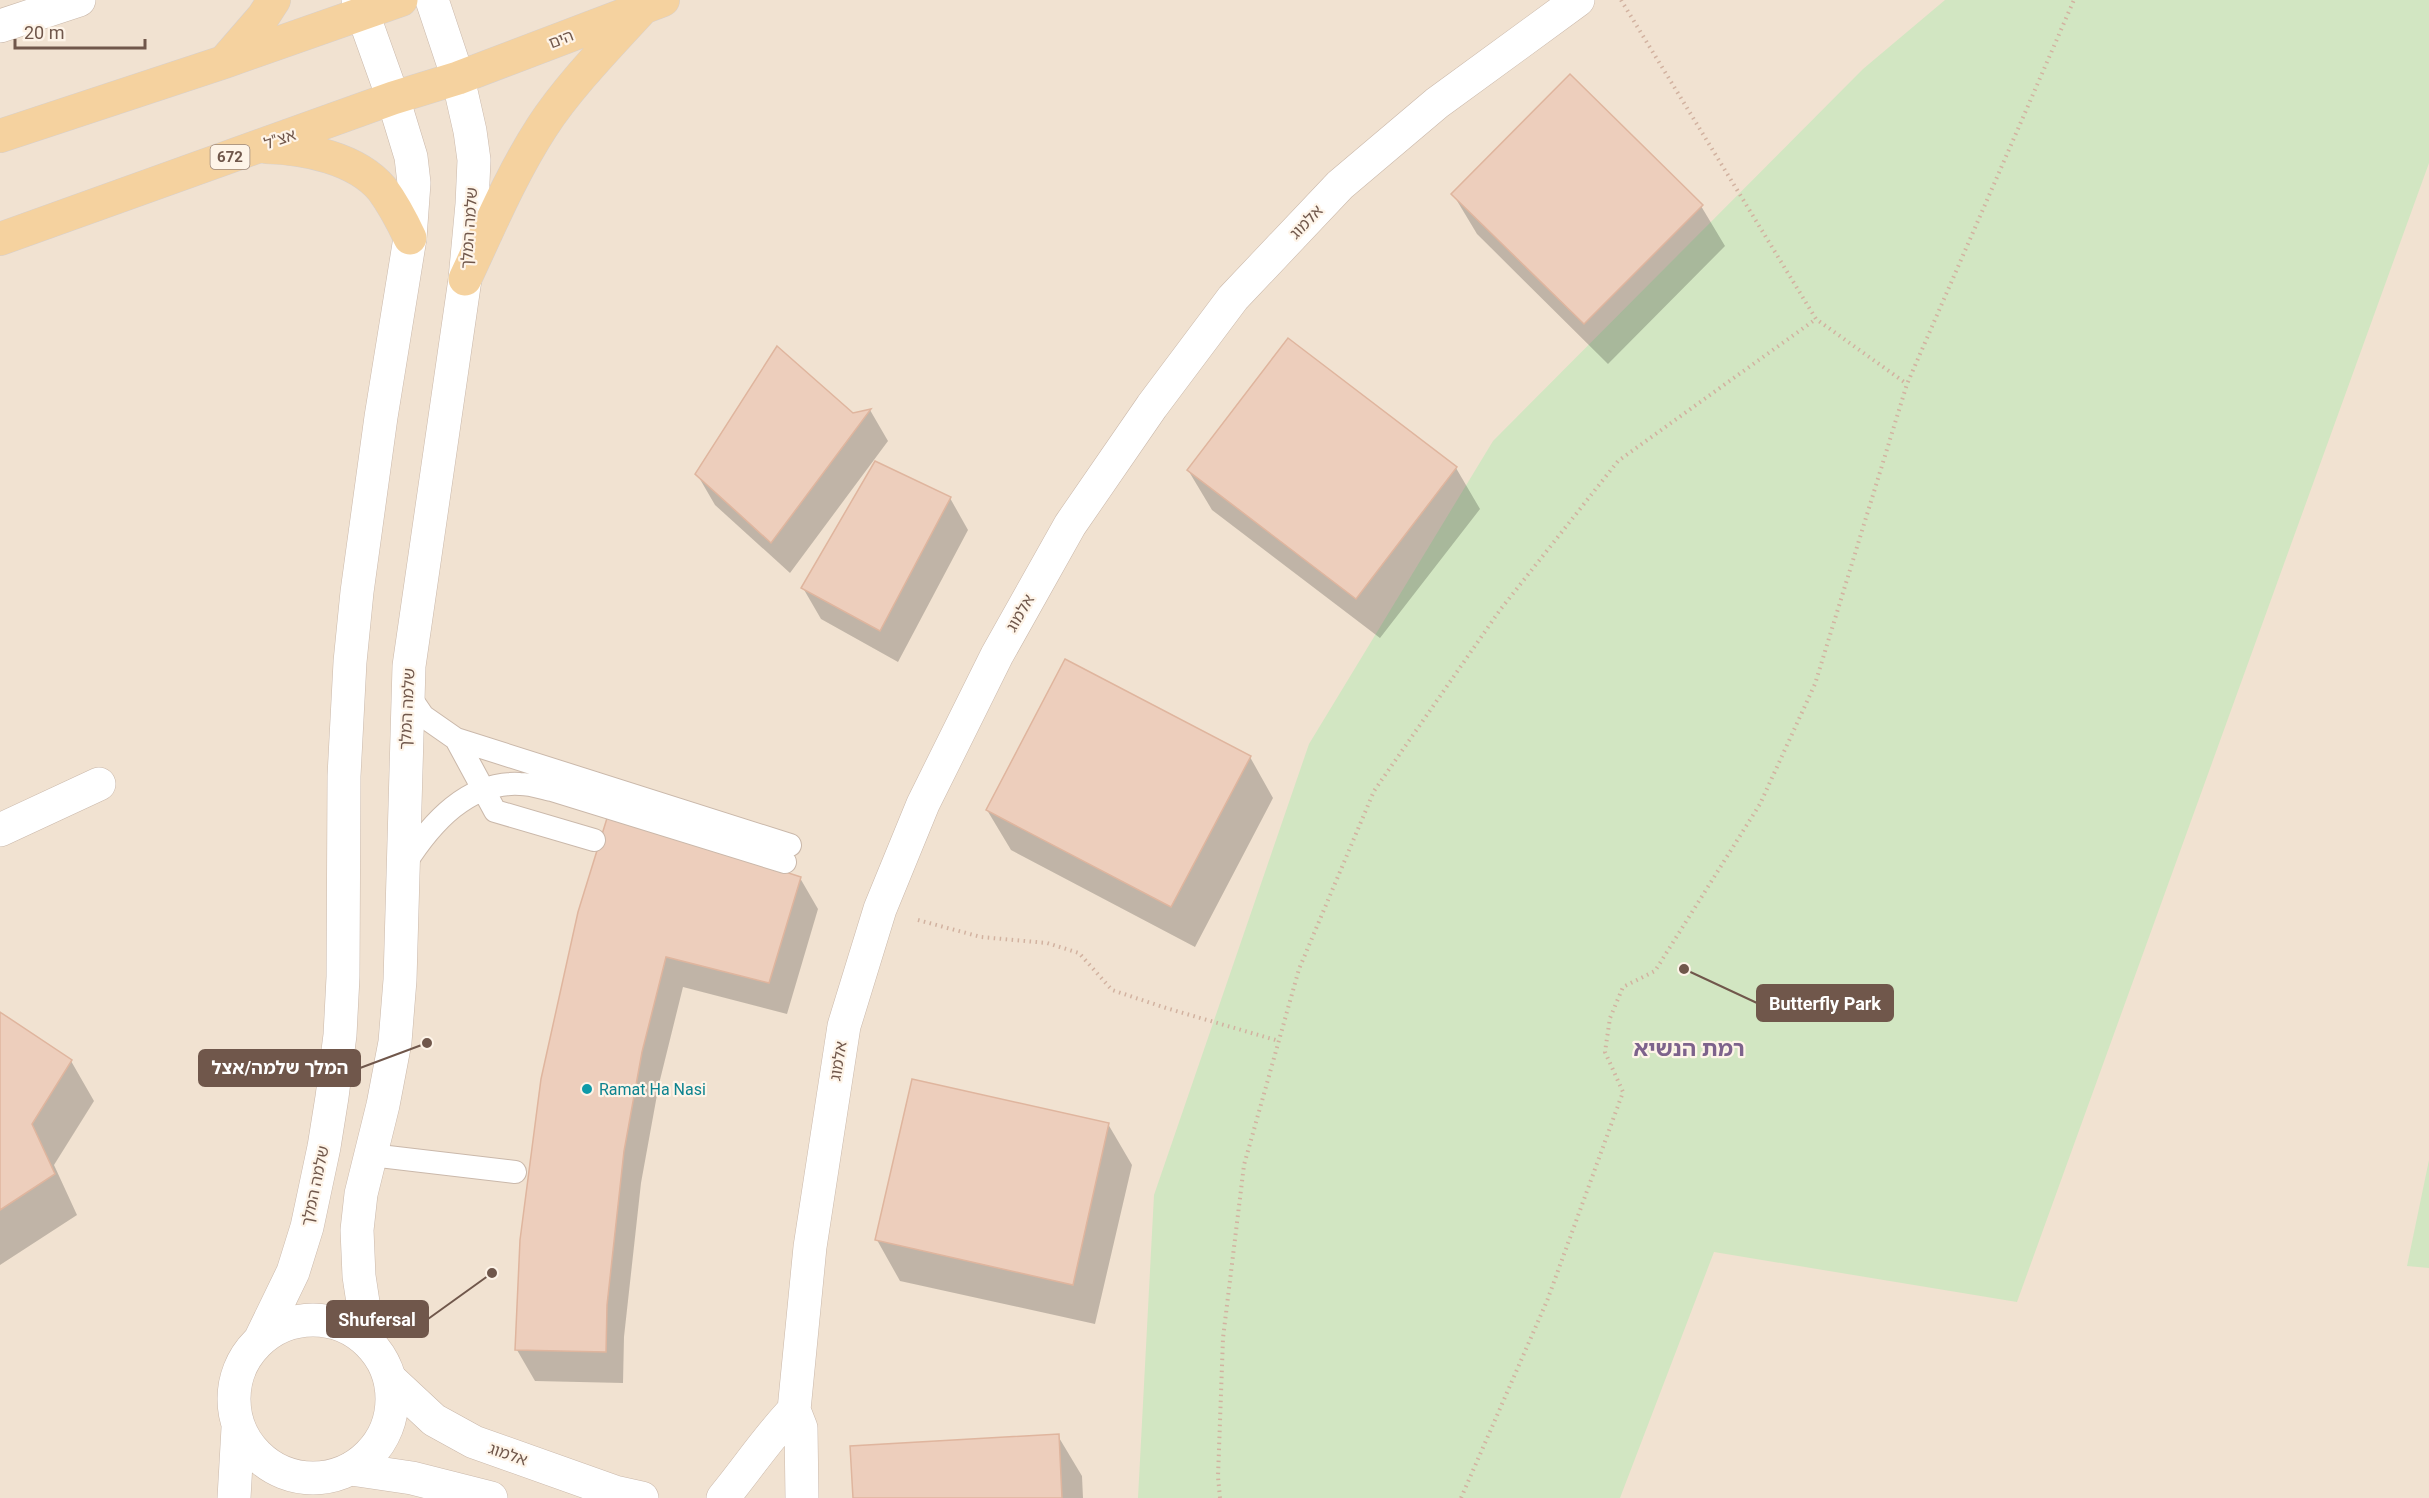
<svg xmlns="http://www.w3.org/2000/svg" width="2429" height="1498" font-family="Roboto,'Noto Sans Hebrew',sans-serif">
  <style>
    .residential { fill: #f1e2d1 }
    .green { fill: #d2e6c2 }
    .shadow { fill: #0003 }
    .building { fill: #edcebc; stroke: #dfb59e; stroke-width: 1.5 }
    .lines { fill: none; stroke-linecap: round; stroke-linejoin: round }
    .service-casing { stroke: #cab8aa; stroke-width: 24 }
    .minor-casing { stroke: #cab8aa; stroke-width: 34 }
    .tertiary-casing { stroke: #cab8aa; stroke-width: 34 }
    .primary-casing { stroke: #d7d0cd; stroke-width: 34 }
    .path { stroke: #d2b2a0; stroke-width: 4; stroke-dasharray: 1.5 4.5; stroke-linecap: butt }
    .service { stroke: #fff; stroke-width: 22 }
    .minor { stroke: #fff; stroke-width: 33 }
    .tertiary { stroke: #fff; stroke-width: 33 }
    .primary { stroke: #f5d29f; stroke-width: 33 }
    .culture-dot { fill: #0f9aa8; stroke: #fef4e8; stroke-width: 2 }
    .labels { text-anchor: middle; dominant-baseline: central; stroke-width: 4.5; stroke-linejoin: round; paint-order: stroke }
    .shield { fill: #fef4e8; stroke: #9b867a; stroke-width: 1.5 }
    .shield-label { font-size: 15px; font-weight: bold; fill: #70574b }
    .street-label { font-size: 16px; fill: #70574b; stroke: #fef4e8 }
    .culture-label { font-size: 16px; fill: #0d838f; stroke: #fef4e8; text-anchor: start }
    .district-label { font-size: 22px; font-weight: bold; fill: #7d638c; stroke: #fef4e8 }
    .leader { fill: none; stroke: #70574b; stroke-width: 2 }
    .callout-dot { fill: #70574b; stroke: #fef4e8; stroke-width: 2 }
    .callout { fill: #70574b; stroke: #70574b; stroke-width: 2 }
    .callout-label { font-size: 18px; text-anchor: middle; font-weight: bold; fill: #fff }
  </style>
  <rect width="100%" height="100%" fill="#faf0e2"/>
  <path class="residential" d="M0 0H2429V1498H0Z"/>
  <path class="green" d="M1945 0H2429V163L2017 1302 1714 1252 1620 1498H1138L1154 1195 1309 744 1493 441 1863 69Z
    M2429 1160V1268L2407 1266Z"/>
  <path class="shadow" d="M1453 194 1701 206 1725 246 1608 364 1477 234Z
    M1288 340 1456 468 1480 509 1380 638 1212 510 1188 470Z
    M870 410 888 441 790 573 715 505 697 474 853 415Z
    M950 498 968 530 898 662 821 619 803 588Z
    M1250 757 1273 798 1195 947 1011 850 987 810Z
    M800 878 818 909 787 1014 683 987 659 1084 641 1183 624 1337 623 1383 535 1381 517 1350 579 913Z
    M0 1014 71 1061 94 1101 54 1165 77 1215 0 1265Z
    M1108 1124 1132 1165 1095 1324 900 1281 877 1240Z
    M1058 1436 1082 1476 1083 1498H854Z"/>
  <path class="building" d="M1570 74 1703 205 1584 324 1451 194Z
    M1288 338 1457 467 1356 599 1187 470Z
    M777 346 853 413 871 409 771 543 695 474Z
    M875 461 951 497 880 631 801 588Z
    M1065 659 1251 756 1171 907 986 810Z
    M608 815 801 877 769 983 666 957 642 1052 624 1151 607 1305 606 1352 515 1350 520 1240 541 1079 578 912Z
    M0 1012 72 1060 32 1124 55 1174 0 1210Z
    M912 1079 1109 1123 1073 1285 875 1240Z
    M1059 1434 1062 1498H853L850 1446Z"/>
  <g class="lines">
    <defs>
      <path id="service" d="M408 694 423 716 456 739 790 845
        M456 739 495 811 594 840
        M405 864C431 823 468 781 520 784 531 784 542 788 552 790L785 862
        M371 1155 515 1172"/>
      <path id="minor" d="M0 26 79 0
        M0 830 99 784
        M390 1379 434 1420 474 1442 615 1492 642 1498
        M351 1469 412 1478 491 1498
        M723 1498C747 1469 768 1437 794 1410
        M802 1498 801 1428 794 1410 810 1247 844 1026 880 909 923 804 997 655 1070 525 1152 406 1233 298 1340 185 1437 103 1578 0"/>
      <path id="tertiary" d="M234 1399a79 79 0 1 1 158 0a79 79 0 1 1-158 0Z
        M261 1338 293 1272 307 1227 324 1147 332 1097 340 1035 343 977 344 776 350 662 357 592 381 417 410 238 414 183 411 157 393 98 358 0
        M369 1342 359 1276 357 1230 361 1194 383 1105 395 1042 400 980 409 666 465 279 472 204 474 160 470 131 458 78 432 0
        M234 1498 238 1428"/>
      <path id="primary" d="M224 62 263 17 274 0
        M0 136 224 62 401 0
        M266 147C304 148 356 158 382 189 393 204 402 221 410 238
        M0 239 393 98 458 78 663 0
        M465 279C489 228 511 175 542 127 568 87 607 47 640 11"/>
    </defs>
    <use href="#service" class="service-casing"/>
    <use href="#minor" class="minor-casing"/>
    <use href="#tertiary" class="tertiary-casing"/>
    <use href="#primary" class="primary-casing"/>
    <path class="path" d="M1621 0 1816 319 1907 384
      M918 920 981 937 1047 943 1079 953 1112 990 1166 1008 1279 1041
      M1220 1498 1218 1477 1223 1338 1244 1165 1299 969 1374 791 1500 610 1618 461 1816 319
      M1461 1498 1547 1301 1623 1092 1605 1052 1610 1018 1623 987 1655 971 1760 804 1815 684 1907 384 2074 0"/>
    <use href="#service" class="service"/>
    <use href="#minor" class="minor"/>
    <use href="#tertiary" class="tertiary"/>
    <use href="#primary" class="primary"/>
  </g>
  <circle class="culture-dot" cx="587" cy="1089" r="6"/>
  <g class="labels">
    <rect class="shield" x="210.5" y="145" width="39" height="24" rx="4.5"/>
    <g class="shield-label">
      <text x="230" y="157">672</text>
    </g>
    <g class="street-label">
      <text transform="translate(561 39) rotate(-21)">הים</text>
      <text transform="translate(280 139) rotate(-19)">אצ"ל</text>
      <text transform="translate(1306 222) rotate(-46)">אלמוג</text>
      <text transform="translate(469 228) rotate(-86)">שלמה המלך</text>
      <text transform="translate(1020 613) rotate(-60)">אלמוג</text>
      <text transform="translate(407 709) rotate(-87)">שלמה המלך</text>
      <text transform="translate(838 1061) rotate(-81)">אלמוג</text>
      <text transform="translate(315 1186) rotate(-78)">שלמה המלך</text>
      <text transform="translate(508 1454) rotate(19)">אלמוג</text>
    </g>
    <g class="culture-label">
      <text x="599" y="1089">Ramat Ha Nasi</text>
    </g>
    <g class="district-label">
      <text x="1689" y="1048">רמת הנשיא</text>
    </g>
  </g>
  <path class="leader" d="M1684 969L1757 1003M427 1043L360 1068M492 1273L428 1319"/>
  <g class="callout-dot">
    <circle cx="1684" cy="969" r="6"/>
    <circle cx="427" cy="1043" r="6"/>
    <circle cx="492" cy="1273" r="6"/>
  </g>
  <g class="callout">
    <rect x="1757" y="985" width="136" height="36" rx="6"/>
    <rect x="199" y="1050" width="161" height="36" rx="6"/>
    <rect x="327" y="1301" width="101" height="36" rx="6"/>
  </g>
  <g class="callout-label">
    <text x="1825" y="1010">Butterfly Park</text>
    <text x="280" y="1074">המלך שלמה/אצל</text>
    <text x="377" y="1326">Shufersal</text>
  </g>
  <path d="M15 39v9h130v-9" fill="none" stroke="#70574b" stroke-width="3"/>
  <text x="24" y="39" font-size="18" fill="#70574b" stroke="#fef4e8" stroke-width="4.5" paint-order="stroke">20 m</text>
</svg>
